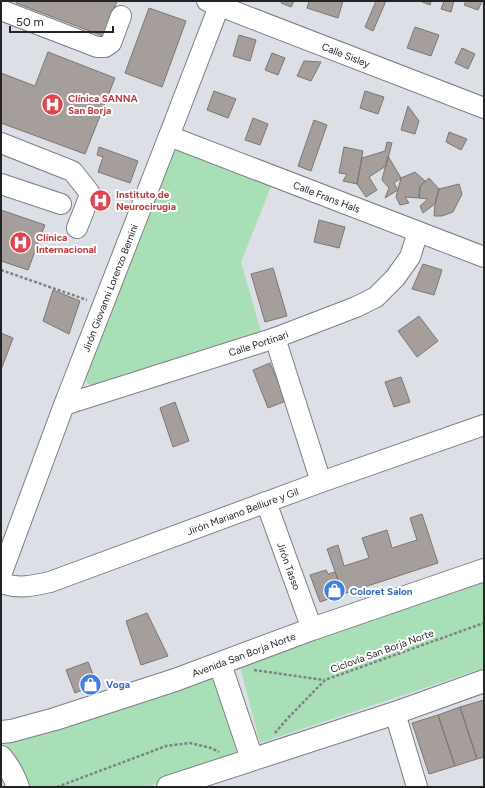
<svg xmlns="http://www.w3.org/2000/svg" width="485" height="788" font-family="Figtree,sans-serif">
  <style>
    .green { fill: #a9dfb7 }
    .building { fill: #a59e9a; stroke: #7d7773 }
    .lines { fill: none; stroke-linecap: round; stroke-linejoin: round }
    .minor-casing { stroke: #7c7e84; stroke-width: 22 }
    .major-casing { stroke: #7c7e84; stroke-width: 24 }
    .path { stroke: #808286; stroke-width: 2.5; stroke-dasharray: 3 2; stroke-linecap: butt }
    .minor { stroke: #fff; stroke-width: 20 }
    .major { stroke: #fff; stroke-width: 22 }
    .labels { text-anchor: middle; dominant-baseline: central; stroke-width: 4; stroke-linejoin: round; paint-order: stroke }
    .street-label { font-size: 10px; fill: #232426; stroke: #fff }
    .health-label { font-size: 10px; font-weight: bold; fill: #be3a42; stroke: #fff; text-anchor: start }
    .shop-label { font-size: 10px; font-weight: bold; fill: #366cbe; stroke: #fff; text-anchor: start }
  </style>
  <rect width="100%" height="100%" fill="#dcdfe6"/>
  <path class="green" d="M173 146 272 184 241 262 262 335 97 389 87 383 84 371Z
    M484 578V668L260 743 239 663Z
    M212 677 234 740 236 753 187 770 148 787H30C24 769 13 754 1 739Z"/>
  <path class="building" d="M17 1H117L103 36 16 3Z
    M282 1H294L291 7 281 3Z
    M309 1H343L338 18 307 8Z
    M376 1H386L373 31 365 27Z
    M420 1H431L430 5Z
    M444 1H454L451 12 441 9Z
    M466 1H482L478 10 464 5Z
    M149 8 186 21 162 87 125 73Z
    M415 27 439 35 431 56 407 48Z
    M239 35 256 40 250 61 233 56Z
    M462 48 475 54 468 69 455 63Z
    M48 52 115 78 85 154 1 123V73L35 86Z
    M272 53 285 58 278 75 265 70Z
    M304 61 321 62 311 81 297 76Z
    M214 91 236 99 228 118 207 110Z
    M365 91 384 97 378 114 360 108Z
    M408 106 419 121 415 134 401 130Z
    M253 118 268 124 260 145 245 140Z
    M314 120 327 125 311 171 298 166Z
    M449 132 467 139 461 150 446 142Z
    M387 142 392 143 386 166 369 177 377 190 366 197 357 184 362 158 385 151Z
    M99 147 138 161 130 183 98 172 103 157 97 155Z
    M344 147 363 151 357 184 343 181 347 174 339 173Z
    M388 156 401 178 394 183 398 190 385 198 389 188 382 180Z
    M415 172 425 181 420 186 419 198 405 197 409 203 400 205 396 197 401 178Z
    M429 178 439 189 435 204 423 213 420 206 428 199 419 198 420 186Z
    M459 184 462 194 453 212 442 216H434L435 204 439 189Z
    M1 210 45 225 28 270 1 261Z
    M319 220 345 227 339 248 314 242Z
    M423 264 442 270 434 295 412 289Z
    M273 268 287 316 265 322 251 274Z
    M53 290 80 301 69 334 43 321Z
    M419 316 438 341 417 357 398 331Z
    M1 333 13 338 1 370Z
    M270 363 286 401 268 408 253 370Z
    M401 377 410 402 394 407 385 382Z
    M175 402 189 441 173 447 160 408Z
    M422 514 438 563 343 594 327 549 338 545 344 566 369 558 362 538 387 530 392 548 417 540 410 518Z
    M326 570 328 574 335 572 343 594 320 602 310 575Z
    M147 613 168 656 141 665 126 621Z
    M88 662 97 684 75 693 66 670Z
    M484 700V757L477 759 460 707Z
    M460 707 477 759 455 766 438 715Z
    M438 715 455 766 429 774 412 723Z"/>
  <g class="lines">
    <defs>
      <g id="minor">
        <path id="s1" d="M207 1 484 108"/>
        <path d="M1 10 97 47H105L111 43 121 16"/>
        <path id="s2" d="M169 136 484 257"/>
        <path d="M1 143 72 171 74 173 89 192 90 195 77 228"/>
        <path d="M1 184 61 204"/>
        <path d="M275 338 321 482"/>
        <path id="s3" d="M64 405 275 338 356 307 376 297 395 278 410 257 418 232"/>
        <path id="s4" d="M266 502 312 629"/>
        <path id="s5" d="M1 575 64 405 169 136 221 1"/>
        <path id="s6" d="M1 583C19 589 32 586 50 582L321 482 484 425"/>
        <path d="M395 713 417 787"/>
      </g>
      <g id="major">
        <path d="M220 664 252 759"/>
        <path id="s7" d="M1 732 11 731 55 719 175 680 312 629 484 570"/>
        <path d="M1 757C9 766 14 776 18 787"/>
        <path d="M168 787 395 713 484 681"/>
      </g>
    </defs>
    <use href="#minor" class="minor-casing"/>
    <use href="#major" class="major-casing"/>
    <path class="path" d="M1 270 87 300
      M254 670 324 680
      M275 733 287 719 325 680 484 623
      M57 787 166 746 190 743 211 748 219 752"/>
    <use href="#minor" class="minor"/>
    <use href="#major" class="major"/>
  </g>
  <defs>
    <symbol id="hospital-disc" viewBox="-11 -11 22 22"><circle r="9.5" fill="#e0444e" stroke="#fff"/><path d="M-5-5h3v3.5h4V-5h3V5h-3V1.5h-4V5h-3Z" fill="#fff"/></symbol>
    <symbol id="shop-disc" viewBox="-11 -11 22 22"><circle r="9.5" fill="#3f7fe0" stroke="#fff"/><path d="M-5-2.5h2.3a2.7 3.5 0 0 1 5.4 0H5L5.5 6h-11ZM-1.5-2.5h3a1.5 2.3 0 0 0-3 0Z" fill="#fff"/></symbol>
  </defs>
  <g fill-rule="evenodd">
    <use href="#hospital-disc" x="40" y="92" width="25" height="25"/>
    <use href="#hospital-disc" x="88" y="188" width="25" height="25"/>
    <use href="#hospital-disc" x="8" y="230" width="25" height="25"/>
    <use href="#shop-disc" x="322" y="578" width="25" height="25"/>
    <use href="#shop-disc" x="78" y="672" width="25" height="25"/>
  </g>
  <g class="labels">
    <g class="street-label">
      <text stroke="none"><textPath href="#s1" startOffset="149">Calle Sisley</textPath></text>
      <text stroke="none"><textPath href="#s2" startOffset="169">Calle Frans Hals</textPath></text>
      <text stroke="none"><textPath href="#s5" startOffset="307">Jirón Giovanni Lorenzo Bernini</textPath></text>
      <text stroke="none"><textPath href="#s3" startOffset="204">Calle Portinari</textPath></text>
      <text stroke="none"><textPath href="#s6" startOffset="255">Jirón Mariano Belliure y Gil</textPath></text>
      <text stroke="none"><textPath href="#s4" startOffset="68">Jirón Tasso</textPath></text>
      <text transform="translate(382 651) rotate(-20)">Ciclovía San Borja Norte</text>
      <text stroke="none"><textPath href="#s7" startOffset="255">Avenida San Borja Norte</textPath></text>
    </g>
    <g class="health-label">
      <text x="68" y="98">Clínica SANNA<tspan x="68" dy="12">San Borja</tspan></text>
      <text x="116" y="194">Instituto de<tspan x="116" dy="12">Neurocirugia</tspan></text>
      <text x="36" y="237">Clínica<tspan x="36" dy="12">Internacional</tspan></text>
    </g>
    <g class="shop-label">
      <text x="350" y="591">Coloret Salon</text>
      <text x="106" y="684">Voga</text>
    </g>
  </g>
  <rect width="485" height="788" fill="none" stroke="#232426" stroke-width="4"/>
  <path d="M10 26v6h103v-6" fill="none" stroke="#232426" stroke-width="2"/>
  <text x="16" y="26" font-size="12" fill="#232426" stroke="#ffffff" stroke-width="3" paint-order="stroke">50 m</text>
</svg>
